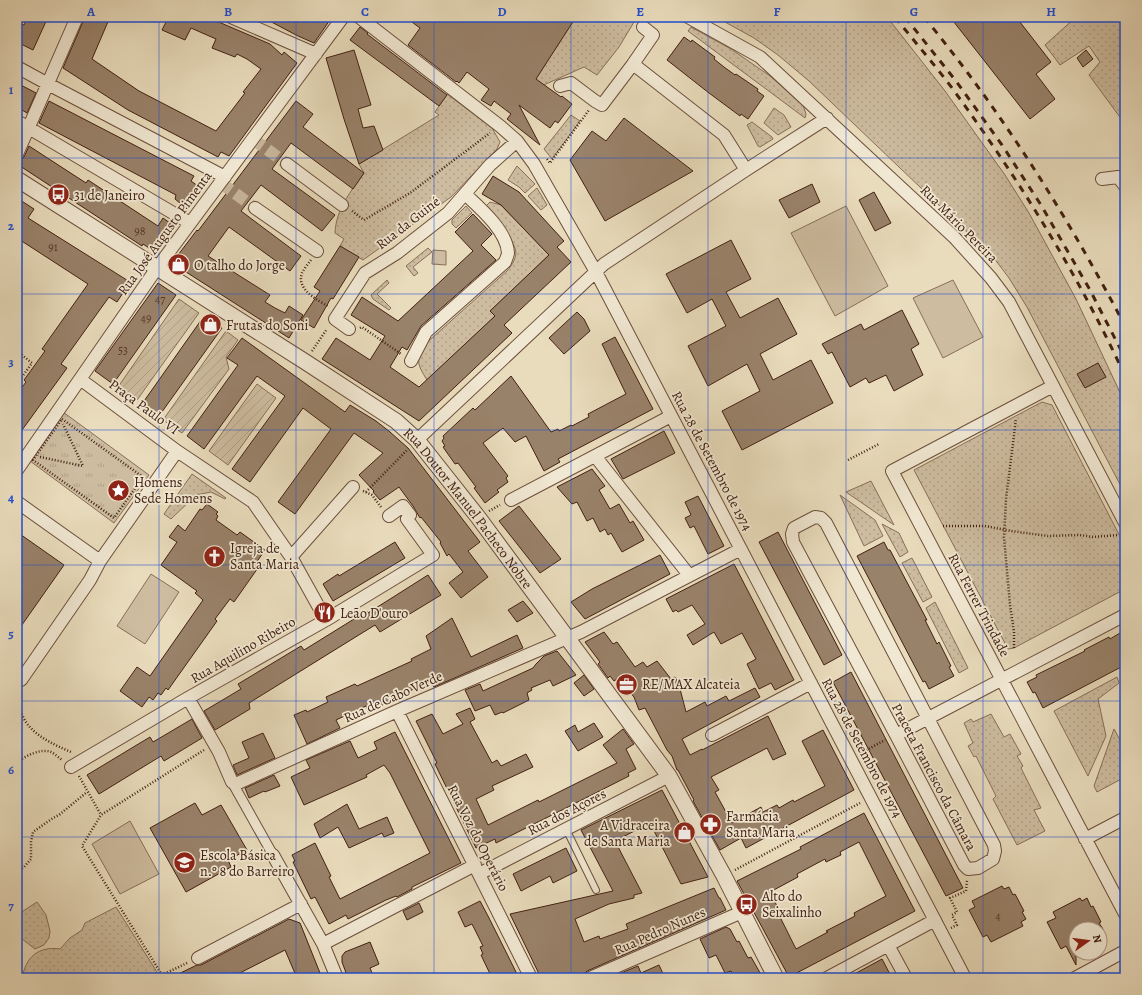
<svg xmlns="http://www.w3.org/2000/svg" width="1142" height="995" font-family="Alegreya,serif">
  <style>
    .grass { fill: url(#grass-dots); stroke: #886e58 }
    .park { fill: url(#park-tufts); stroke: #886e58 }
    .garden { fill: url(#garden-furrows); stroke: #886e58 }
    .pitch { fill: #cdbc9f; stroke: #886e58 }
    .building { fill: #99826a; stroke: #422012; fill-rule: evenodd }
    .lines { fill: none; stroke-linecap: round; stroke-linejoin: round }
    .minor-tunnel { stroke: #c8b69a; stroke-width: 12; stroke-dasharray: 12 6; stroke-linecap: butt }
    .service-casing { stroke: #6c4f3c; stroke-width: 8 }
    .pedestrian-casing { stroke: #6c4f3c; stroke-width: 11 }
    .minor-casing { stroke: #6c4f3c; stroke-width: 14 }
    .tertiary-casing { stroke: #6c4f3c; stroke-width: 17 }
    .path { stroke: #422012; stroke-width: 2.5; stroke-dasharray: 1 2; stroke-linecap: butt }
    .service { stroke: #f1e8d3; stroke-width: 6 }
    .pedestrian { stroke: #f1e8d3; stroke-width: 9 }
    .minor { stroke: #f1e8d3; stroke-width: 12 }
    .tertiary { stroke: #f1e8d3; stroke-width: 15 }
    .rail { stroke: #422012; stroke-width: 3; stroke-dasharray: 7 7; stroke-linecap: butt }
    .grid { fill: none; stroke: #1d4ed8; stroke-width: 1; stroke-opacity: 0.55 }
    .labels { text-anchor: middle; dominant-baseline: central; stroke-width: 3.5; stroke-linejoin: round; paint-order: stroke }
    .number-label { font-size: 12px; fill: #583828 }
    .poi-label { font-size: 14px; fill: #422012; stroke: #f1e8d3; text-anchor: start }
    .street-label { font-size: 14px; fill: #422012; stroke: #f1e8d3 }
    .neatline { fill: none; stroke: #1d4ed8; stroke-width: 1.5 }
    .grid-label { font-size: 13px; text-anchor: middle; font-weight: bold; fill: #1d4ed8 }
  </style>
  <defs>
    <pattern id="grass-dots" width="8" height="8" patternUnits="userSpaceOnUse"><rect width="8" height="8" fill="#cdbc9f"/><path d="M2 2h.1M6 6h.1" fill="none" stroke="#b1a188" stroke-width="1.8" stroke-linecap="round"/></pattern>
    <pattern id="park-tufts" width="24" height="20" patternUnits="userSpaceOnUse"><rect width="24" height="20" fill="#cdbc9f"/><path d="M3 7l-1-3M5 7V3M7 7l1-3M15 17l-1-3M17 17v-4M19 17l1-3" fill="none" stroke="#b1a188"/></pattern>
    <pattern id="garden-furrows" width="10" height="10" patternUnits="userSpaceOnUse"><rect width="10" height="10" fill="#cdbc9f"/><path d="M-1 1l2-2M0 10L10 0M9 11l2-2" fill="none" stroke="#b1a188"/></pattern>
  </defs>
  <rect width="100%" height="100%" fill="#e9dcbc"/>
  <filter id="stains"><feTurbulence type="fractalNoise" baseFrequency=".005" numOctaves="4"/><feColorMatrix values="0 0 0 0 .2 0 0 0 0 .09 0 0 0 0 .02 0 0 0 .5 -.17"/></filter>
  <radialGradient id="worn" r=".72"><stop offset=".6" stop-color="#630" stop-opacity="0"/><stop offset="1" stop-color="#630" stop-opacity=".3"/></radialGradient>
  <path class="grass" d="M453 17 537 77 576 17H637L619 47 597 75 584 67 537 88Z
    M716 17H887L945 91 1005 175 1029 213 1076 299 1125 403V494L1027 307 1009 278 997 262 967 232 809 81 778 55 754 38Z
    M1076 17H1125V124L1089 75 1100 62 1089 46 1060 65 1045 45Z
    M691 27 731 49 770 76 803 105 806 114 805 118 688 31Z
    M447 94 492 128 500 142 497 149 451 197 363 260 340 246 344 239 335 233C336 209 351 191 364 173L359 164 439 115 435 112Z
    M774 108 784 115 791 127 778 135 764 123Z
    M571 115 580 121 552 159 544 149Z
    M752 122 772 137 773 139 760 147 758 146 747 125Z
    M517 166 535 184 525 193 519 187 508 180Z
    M537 188 547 205 541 210 528 196Z
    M490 202 501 205 549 255 490 311 495 316 427 380C417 364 416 361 424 345L507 271C512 265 518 257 515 248 511 236 493 218 484 208Z
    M466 206 472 213 456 228 452 224V220Z
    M428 248 432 252 413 267 418 273 414 276 406 266Z
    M387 280 389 283 377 294 391 308 389 310 373 299 371 295Z
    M1042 402 1052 405 1125 546V589L1014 648 1008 649 914 470Z
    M192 474 226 498 225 499 211 492 196 495 171 519 164 514Z
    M871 481 894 525 846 492Z
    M840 495 875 520 883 536 864 546Z
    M882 524 899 533 908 552 900 557Z
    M912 558 932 597 923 602 902 563Z
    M935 602 968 668 959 673 926 608Z
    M1117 677 1119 683 1098 699 1106 736 1088 776 1054 711Z
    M991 714 1004 737 1010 734 1021 754 1017 756 1023 766 1021 768 1041 808 1034 810 1045 831 1017 845 993 799 996 796 976 756 974 757 968 746 973 743 964 723 971 719 973 722Z
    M1114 729 1125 749V777L1097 792 1094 786Z
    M37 902 46 915 50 931 49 938 44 945 35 949 17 935V915Z
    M116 907 157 972 156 978H22C26 957 38 946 60 949L70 938 82 930 85 923Z"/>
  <path class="park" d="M433 250 446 251V265L432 264Z
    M63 412 149 475 114 523 30 461Z"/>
  <path class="garden" d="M179 299 199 313 137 400 118 387Z
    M226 331 238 340 226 357 229 369 182 433 163 420Z
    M257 384 276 398 228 465 209 451Z"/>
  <path class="pitch" d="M846 206 888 286 835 316 791 233Z
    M953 280 983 337 943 358 913 298Z
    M151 574 179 592 145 644 117 626Z
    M130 821 159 874 120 894 92 844Z"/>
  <path class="building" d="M28 17H48L33 50 17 42V22L24 25Z
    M85 17H110L92 59 139 91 216 131 245 93 243 92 261 69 247 59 237 54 235 57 212 48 216 39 191 28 185 40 162 30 168 18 166 17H207L270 44 282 55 284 52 297 63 229 156 221 152 218 157 128 110 63 68Z
    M262 17H332L314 43 298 36Z
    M405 17H576L536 79 561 97 562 96 572 104 558 123 555 121 550 128 519 105 540 145 507 119 511 114 494 101 491 106 481 100 489 89 467 72 459 83 457 81 456 82 408 45 420 28Z
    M950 17H1016L1051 62 1036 74 1055 99 1030 119Z
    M360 27 368 33 367 34 447 95 439 106 350 40Z
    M684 37 691 42 692 40 715 57 714 59 724 67 735 75 736 74 758 89 757 91 764 96 748 119 741 114 740 116 709 93 667 60Z
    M354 50 371 105 358 109 363 128 374 126 383 150 359 164 344 119 326 58Z
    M1086 50 1093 59 1083 67 1077 58Z
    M17 83 36 93 27 113 17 107Z
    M49 101 194 176 191 181 202 189 187 209 175 199 176 195 39 123Z
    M296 101 313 114 303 127 364 173 353 189 291 143 272 169 335 215 322 231 261 185 241 211 301 256 290 271 229 227 208 256 270 295 265 302 275 308 285 313 289 306 303 315 289 338 172 263 197 230 198 231Z
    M624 118 693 171 605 221 570 160 592 131 606 141Z
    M29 146 86 183 88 180 158 226 163 218 174 226 155 252 143 244 142 246 17 164V161L21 160 24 157Z
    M493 176 519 192 564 241 557 247 571 262 504 325 512 333 419 421 322 359 336 338 370 360 385 336 351 315 362 297 398 321 473 251 455 232 473 214 492 234 481 245 496 260 421 326 407 350 402 347 390 367 419 387 495 316 490 311 549 255 501 205 482 194Z
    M812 184 820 202 789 218 779 200Z
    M874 192 891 223 875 231 859 200Z
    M17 198 34 209 28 218 130 282 117 302 109 297 61 364 67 368 17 437V394L26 382 24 380 45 351 42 349 88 284 17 238Z
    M731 240 751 279 726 292 740 318 778 298 797 334 760 354 773 380 811 360 833 403 742 450 722 411 760 391 747 364 708 386 688 346 726 326 712 299 687 313 666 274Z
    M340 246 359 257 333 299 331 298 314 328 301 320 320 291 314 287Z
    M158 283 176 295 113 384 95 371Z
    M902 310 919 344 911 349 923 375 894 391 886 375 869 383 866 378 850 387 832 352 828 354 822 344 861 324 864 330Z
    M577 312 584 319 590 331 564 354 549 338Z
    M204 316 222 328 159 416 142 404Z
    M615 337 653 409 558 459 560 462 544 471 526 436 515 442 503 428 483 443 508 476 506 478 508 482 497 490 499 492 485 503 474 488 476 487 458 463 455 464 443 447 445 446 442 441 444 438 443 436 473 408 475 410 511 376 551 432 558 429 559 431 571 425 572 426 589 417 588 414 626 394 602 344Z
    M242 338 345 412 350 405 376 421 390 432 408 448 480 542 468 551 488 577 461 598 449 583 463 572 449 554 447 556 440 543 441 542 421 517 420 518 413 506 399 487 380 500 373 492 374 491 359 475 383 453 354 433 295 514 278 502 331 429 303 408 250 482 232 469 285 396 257 376 204 449 187 436 238 365 227 358Z
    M1098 363 1106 377 1085 388 1077 374Z
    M664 431 675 453 623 479 611 459Z
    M592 469 605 486 599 490 610 509 619 504 630 523 633 521 644 540 622 552 611 533 608 535 605 529 600 532 593 518 587 521 577 502 572 504 557 487Z
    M698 496 724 546 708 554 694 526 690 528 685 518 691 515 685 502Z
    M207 504 218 512 216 514 218 516 216 520 237 535 240 532 265 550 256 563 260 565 234 602 230 599 215 619 217 621 168 690 166 688 161 695 158 693 153 700 149 697 142 707 120 691 137 667 150 676 203 600 195 593 197 591 161 565 177 542 169 537 178 525 185 531 200 509 202 510Z
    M519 506 561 559 540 573 499 521Z
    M17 532 64 565 17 632Z
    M778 532 842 655 824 665 759 542Z
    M395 542 405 558 333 601 323 584 338 574 339 576Z
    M884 542 888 550H890L909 586 927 620H925L937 644 939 642 951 666 949 667 954 676 929 689 925 681 923 682 857 556Z
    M660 555 670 574 585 619 571 602 592 589Z
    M734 564 794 680 775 690 771 683 759 689 747 664 756 659 742 633 721 644 714 632 693 645 687 635 705 624 692 605 678 612 676 610 673 612 666 599Z
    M428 575 441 595 380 632 375 625 249 703 250 709 215 730 204 711 241 689 238 684 301 646 304 650 367 611 368 613Z
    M523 601 533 613 517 622 508 610Z
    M452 618 471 657 517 635 523 648 434 687 432 684 421 688 420 686 397 697V698L368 712 366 706 336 720 340 728 307 744 294 715 306 710 307 712 328 702 326 697 355 684 357 686 412 661 411 659 431 649 426 636Z
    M604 632 613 644 617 642 635 667 643 662 647 667 657 661 671 679 675 677 679 685 686 712 705 702 707 706 726 696 729 701 755 688 760 697 682 739 690 755 702 749V750L768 716 786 754 773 760 767 748 711 777 719 790 715 792 732 823 761 807 763 812 777 805 779 808 793 800 794 802 825 786 802 741 823 730 854 790 746 848 741 838 720 850 693 801 694 800 678 770H677L672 756 667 750 645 708 639 710 634 697 626 687 617 679 614 681 610 676 608 678 598 664 600 662 585 642Z
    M1120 633 1125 644V665L1043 708 1035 692 1033 693 1027 682 1037 677 1036 675 1085 651 1084 650 1109 637 1110 639Z
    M557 651 576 675 553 686 550 680 531 688 532 690 527 693 529 700 503 713 502 712 495 715 490 705 475 711 465 690 480 684 483 691 533 668 536 664 544 656Z
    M851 672 963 888 946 896 833 682Z
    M584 675 594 689 584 696 574 683Z
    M470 708 475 719 470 722 492 763 497 760 501 766 526 754 533 767 492 786 494 790 476 799 488 825 538 800 539 802 617 763 603 745 623 729 634 744 626 749 636 769 628 773 629 776 562 810 496 843 495 839 476 848 435 764 437 763 416 721 432 714 443 734 463 724 456 714Z
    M192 719 202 738 164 761 161 756 99 794 87 775 150 737 153 742Z
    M594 723 603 737 578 751 565 731 575 725 578 732Z
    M395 732 461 863 412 887V889L397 897 396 896 386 900 348 919 346 915 329 924 315 897 311 899 293 862 295 861 292 855 315 843 331 876 329 877 340 899 430 853 390 773 384 765 366 775 367 777 304 805 291 777 310 768 306 760 350 741 358 758 377 749 374 742Z
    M263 733 275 758 237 775 233 765 249 758 242 742Z
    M274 775 280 786 265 792 264 791 249 798 245 788Z
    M662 790 708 877 681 884 650 823 615 841 642 893 634 895V898L609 904 575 919 584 942 599 936 600 939 628 929 626 924 714 888 719 898H720L726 910 587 971 584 974 583 978H541L510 914 613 891 581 830Z
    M195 803 202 815 221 805 247 850 228 860 231 867 186 892 150 828Z
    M347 804 359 829 387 817 394 833 384 837 382 833 349 848 338 827 320 838 314 824Z
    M864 813 915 911 789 977 737 881 801 849 800 847ZM859 842 886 896 854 913 855 916 826 931 828 932 796 949 779 915 781 914 770 892 798 877 797 874 825 859 826 862 841 855 840 852Z
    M566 848 577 871 553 883 550 876 521 891 513 874Z
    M1002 886 1004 889 1009 887 1013 895 1015 894 1024 911 1022 912 1026 919 1021 922 1023 926 991 942 987 935 983 937 969 910 975 907 972 901Z
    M1080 898 1082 901 1087 898 1091 907 1093 906 1101 922 1099 923 1103 929H1076V965L1066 946 1061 949 1047 922 1056 918 1053 912Z
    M480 901 488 916 519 978H492L481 955 483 954 480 947 483 946 472 924 465 927 458 912Z
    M419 903 423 912 407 920 403 911Z
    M289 919 300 923 322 978H297L285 950 230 978H170L197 965H201Z
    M726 927 730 929 737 942 739 941 748 958 751 957 763 978H734L731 971 725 973 716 955 709 958 700 939Z
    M370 942 379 964 370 968 374 978H348L342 962V956L345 952Z
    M882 959 892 978H847Z
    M659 965 665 978H609L638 966 641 973Z"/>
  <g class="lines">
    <path class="minor-tunnel" d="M253 139 287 164
      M221 183 255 208"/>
    <defs>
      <path id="service" d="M566 829 596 890"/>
      <path id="pedestrian" d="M232 782 273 855"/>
      <path id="minor" d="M231 17 316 54
        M359 17 500 126 517 141 534 164 596 272 965 978
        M688 17 760 57 954 237 991 278 1009 302 1125 523
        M633 64 653 35 643 27
        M17 67 48 84 225 177
        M560 86 571 83 595 101 602 105 633 64 724 135 746 170
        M17 121 190 223
        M17 154 77 17
        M287 164 342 205
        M1102 179 1118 177 1125 186
        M255 208 317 251
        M349 329 335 319 365 273 397 253 448 213 490 165 517 141
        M411 361 426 332 505 262C506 259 508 255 508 253 507 231 480 208 465 194
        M80 379 177 451 253 502 291 557 326 620 188 698 219 752 232 782 238 783 397 711 581 632 741 549
        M1053 386 892 471 1125 914
        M417 440 604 264 746 170 827 118
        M595 456 689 575
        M17 470 157 268 343 17
        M511 500 671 416
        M17 502 100 561
        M815 517 821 518 826 523 994 845 995 851 993 859 978 868 968 869 964 865 896 735 793 542 792 534 794 528Z
        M291 557 353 487
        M326 620 433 555 407 519 410 515 403 506 389 516
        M17 677 21 680 90 580 100 561 177 451
        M397 711 531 978
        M712 735 811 683
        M896 735 1125 615
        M71 767 188 698
        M1085 839 1125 818
        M273 855 323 944 337 978
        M479 874 669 776
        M323 944 475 865
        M888 945 906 978
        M198 958 301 904
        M590 978 742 912
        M827 978 935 920
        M1075 978 1125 951"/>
      <g id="tertiary">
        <path id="s1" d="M17 179 304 361 396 421 417 440 478 517 669 776 724 876 776 978"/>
      </g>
    </defs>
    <use href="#service" class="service-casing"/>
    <use href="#pedestrian" class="pedestrian-casing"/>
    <use href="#minor" class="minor-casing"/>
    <use href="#tertiary" class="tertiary-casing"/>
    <path class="path" d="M547 159 550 163 589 110
      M352 211 364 220 410 193 490 133
      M311 260C308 264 304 269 302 273 296 290 318 300 329 307
      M360 328 362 327 401 354
      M17 351 32 363 17 384
      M312 351 327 329
      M62 419 143 477 114 518 33 460Z
      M40 457 83 466 63 424
      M848 460 879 444
      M363 491 372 495 381 507
      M366 492 408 449
      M489 511 500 505
      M943 526H985L1011 531 1048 536 1080 535 1093 537 1118 535
      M1014 648V632L1010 605 1004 537 1006 499 1016 419
      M20 690C14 726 43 740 71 752
      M861 753 885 740
      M17 762C26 756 40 748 51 752 55 754 59 758 62 760
      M79 776 101 815
      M735 870 860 803
      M17 872 24 867 31 859V842L33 832 53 818 59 815 87 792
      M951 928 957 925 952 915 957 912 950 898 966 891 967 880
      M17 951 20 957 18 978
      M162 975 82 846 101 815 204 750
      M161 978 162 975 187 963"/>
    <use href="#service" class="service"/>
    <use href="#pedestrian" class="pedestrian"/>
    <use href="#minor" class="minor"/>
    <use href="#tertiary" class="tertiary"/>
    <path class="rail" d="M895 17C914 41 934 64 952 88 1018 178 1078 274 1125 376
      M905 17 956 81 1002 145 1041 205 1090 290 1125 358
      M924 17C1002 112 1068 217 1125 326"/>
  </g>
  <path class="grid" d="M159 17V978M296 17V978M434 17V978M571 17V978M708 17V978M846 17V978M983 17V978M17 158H1125M17 294H1125M17 430H1125M17 565H1125M17 701H1125M17 837H1125"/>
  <defs>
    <symbol id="bus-disc" viewBox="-11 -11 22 22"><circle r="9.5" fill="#8f2418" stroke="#f1e8d3"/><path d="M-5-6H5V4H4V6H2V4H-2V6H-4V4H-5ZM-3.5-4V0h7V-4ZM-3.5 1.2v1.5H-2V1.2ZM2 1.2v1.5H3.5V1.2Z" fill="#fff"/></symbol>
    <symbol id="shop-disc" viewBox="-11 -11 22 22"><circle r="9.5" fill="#8f2418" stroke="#f1e8d3"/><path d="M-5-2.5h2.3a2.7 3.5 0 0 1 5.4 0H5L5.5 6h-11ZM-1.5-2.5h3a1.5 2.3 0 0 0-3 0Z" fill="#fff"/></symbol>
    <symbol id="sight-disc" viewBox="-11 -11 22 22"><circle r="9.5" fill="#8f2418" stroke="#f1e8d3"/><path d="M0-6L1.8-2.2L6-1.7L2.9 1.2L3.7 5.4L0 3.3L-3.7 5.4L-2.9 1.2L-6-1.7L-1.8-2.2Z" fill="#fff"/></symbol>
    <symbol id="church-disc" viewBox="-11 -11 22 22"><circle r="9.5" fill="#8f2418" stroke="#f1e8d3"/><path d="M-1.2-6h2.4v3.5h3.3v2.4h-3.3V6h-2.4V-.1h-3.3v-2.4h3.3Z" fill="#fff"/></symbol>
    <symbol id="restaurant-disc" viewBox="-11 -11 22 22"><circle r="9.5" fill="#8f2418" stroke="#f1e8d3"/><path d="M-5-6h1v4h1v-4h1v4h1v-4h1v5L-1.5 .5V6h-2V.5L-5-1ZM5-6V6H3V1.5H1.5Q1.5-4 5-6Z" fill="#fff"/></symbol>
    <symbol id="office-disc" viewBox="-11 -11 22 22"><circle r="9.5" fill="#8f2418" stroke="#f1e8d3"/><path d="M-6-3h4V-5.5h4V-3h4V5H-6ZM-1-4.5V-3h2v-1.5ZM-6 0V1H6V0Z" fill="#fff"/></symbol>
    <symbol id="pharmacy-disc" viewBox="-11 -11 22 22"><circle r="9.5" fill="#8f2418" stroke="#f1e8d3"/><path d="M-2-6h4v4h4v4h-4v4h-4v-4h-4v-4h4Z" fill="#fff"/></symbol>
    <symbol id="school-disc" viewBox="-11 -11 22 22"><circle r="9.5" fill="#8f2418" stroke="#f1e8d3"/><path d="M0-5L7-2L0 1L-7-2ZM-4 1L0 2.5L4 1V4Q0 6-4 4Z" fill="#fff"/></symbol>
  </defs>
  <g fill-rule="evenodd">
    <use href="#bus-disc" x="46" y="182" width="25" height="25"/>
    <use href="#shop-disc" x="166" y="252" width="25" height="25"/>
    <use href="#shop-disc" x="198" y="312" width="25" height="25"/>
    <use href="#sight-disc" x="106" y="478" width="25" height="25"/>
    <use href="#church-disc" x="202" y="544" width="25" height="25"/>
    <use href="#restaurant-disc" x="312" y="600" width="25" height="25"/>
    <use href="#office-disc" x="614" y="672" width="25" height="25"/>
    <use href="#pharmacy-disc" x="698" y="812" width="25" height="25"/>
    <use href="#shop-disc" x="672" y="820" width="25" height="25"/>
    <use href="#school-disc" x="172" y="850" width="25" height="25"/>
    <use href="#bus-disc" x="734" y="892" width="25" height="25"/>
  </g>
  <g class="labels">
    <g class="number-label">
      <text x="140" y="231">98</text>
      <text x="53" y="247">91</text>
      <text x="160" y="299">47</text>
      <text x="146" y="318">49</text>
      <text x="123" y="350">53</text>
      <text x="998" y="916">4</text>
    </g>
    <g class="poi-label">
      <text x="74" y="195">31 de Janeiro</text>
      <text x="194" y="265">O talho do Jorge</text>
      <text x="226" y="325">Frutas do Soni</text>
      <text x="134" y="482">Homens<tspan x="134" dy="16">Sede Homens</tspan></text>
      <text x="230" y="548">Igreja de<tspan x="230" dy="16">Santa Maria</tspan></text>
      <text x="340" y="613">Leão D'ouro</text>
      <text x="642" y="684">RE/MAX Alcateia</text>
      <text x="726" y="816">Farmácia<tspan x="726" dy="16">Santa Maria</tspan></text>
      <text x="670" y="825" text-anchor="end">A Vidraceira<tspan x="670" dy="16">de Santa Maria</tspan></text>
      <text x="200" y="855">Escola Básica<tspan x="200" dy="16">n.º 8 do Barreiro</tspan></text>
      <text x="762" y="896">Alto do<tspan x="762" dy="16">Seixalinho</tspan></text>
    </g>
    <g class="street-label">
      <text transform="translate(408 223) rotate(-38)">Rua da Guiné</text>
      <text transform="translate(959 224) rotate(45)">Rua Mário Pereira</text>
      <text transform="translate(165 233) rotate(-54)">Rua José Augusto Pimenta</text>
      <text transform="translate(144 407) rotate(36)">Praça Paulo VI</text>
      <text transform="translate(712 461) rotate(62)">Rua 28 de Setembro de 1974</text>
      <text stroke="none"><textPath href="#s1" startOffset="563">Rua Doutor Manuel Pacheco Nobre</textPath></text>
      <text transform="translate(979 605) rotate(62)">Rua Ferrer Trindade</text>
      <text transform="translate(243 650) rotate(-30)">Rua Aquilino Ribeiro</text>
      <text transform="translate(393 697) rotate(-24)">Rua de Cabo Verde</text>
      <text transform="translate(862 748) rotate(62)">Rua 28 de Setembro de 1974</text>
      <text transform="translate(934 777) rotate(62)">Praceta Francisco da Câmara</text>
      <text transform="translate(567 812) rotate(-27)">Rua dos Açores</text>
      <text transform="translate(478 838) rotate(63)">Rua Voz do Operário</text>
      <text transform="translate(660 931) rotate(-24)">Rua Pedro Nunes</text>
    </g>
  </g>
  <rect width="1142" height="995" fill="none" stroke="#e9dcbc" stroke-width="44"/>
  <g transform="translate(1088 941) rotate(76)"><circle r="19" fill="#f1e8d3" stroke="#ab9886"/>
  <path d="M0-3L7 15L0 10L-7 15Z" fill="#8f2418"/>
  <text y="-6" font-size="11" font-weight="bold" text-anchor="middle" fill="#422012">N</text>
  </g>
  <rect x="22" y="22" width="1098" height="951" class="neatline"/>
  <g class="grid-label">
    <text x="91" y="16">A</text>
    <text x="228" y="16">B</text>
    <text x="365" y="16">C</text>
    <text x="502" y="16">D</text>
    <text x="640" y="16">E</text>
    <text x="777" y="16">F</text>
    <text x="914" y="16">G</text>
    <text x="1051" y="16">H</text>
    <text x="11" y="94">1</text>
    <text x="11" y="230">2</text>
    <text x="11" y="366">3</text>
    <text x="11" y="502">4</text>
    <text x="11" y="638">5</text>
    <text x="11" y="774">6</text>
    <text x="11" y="910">7</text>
  </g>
  <rect width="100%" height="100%" filter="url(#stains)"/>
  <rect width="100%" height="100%" fill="url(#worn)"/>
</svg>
